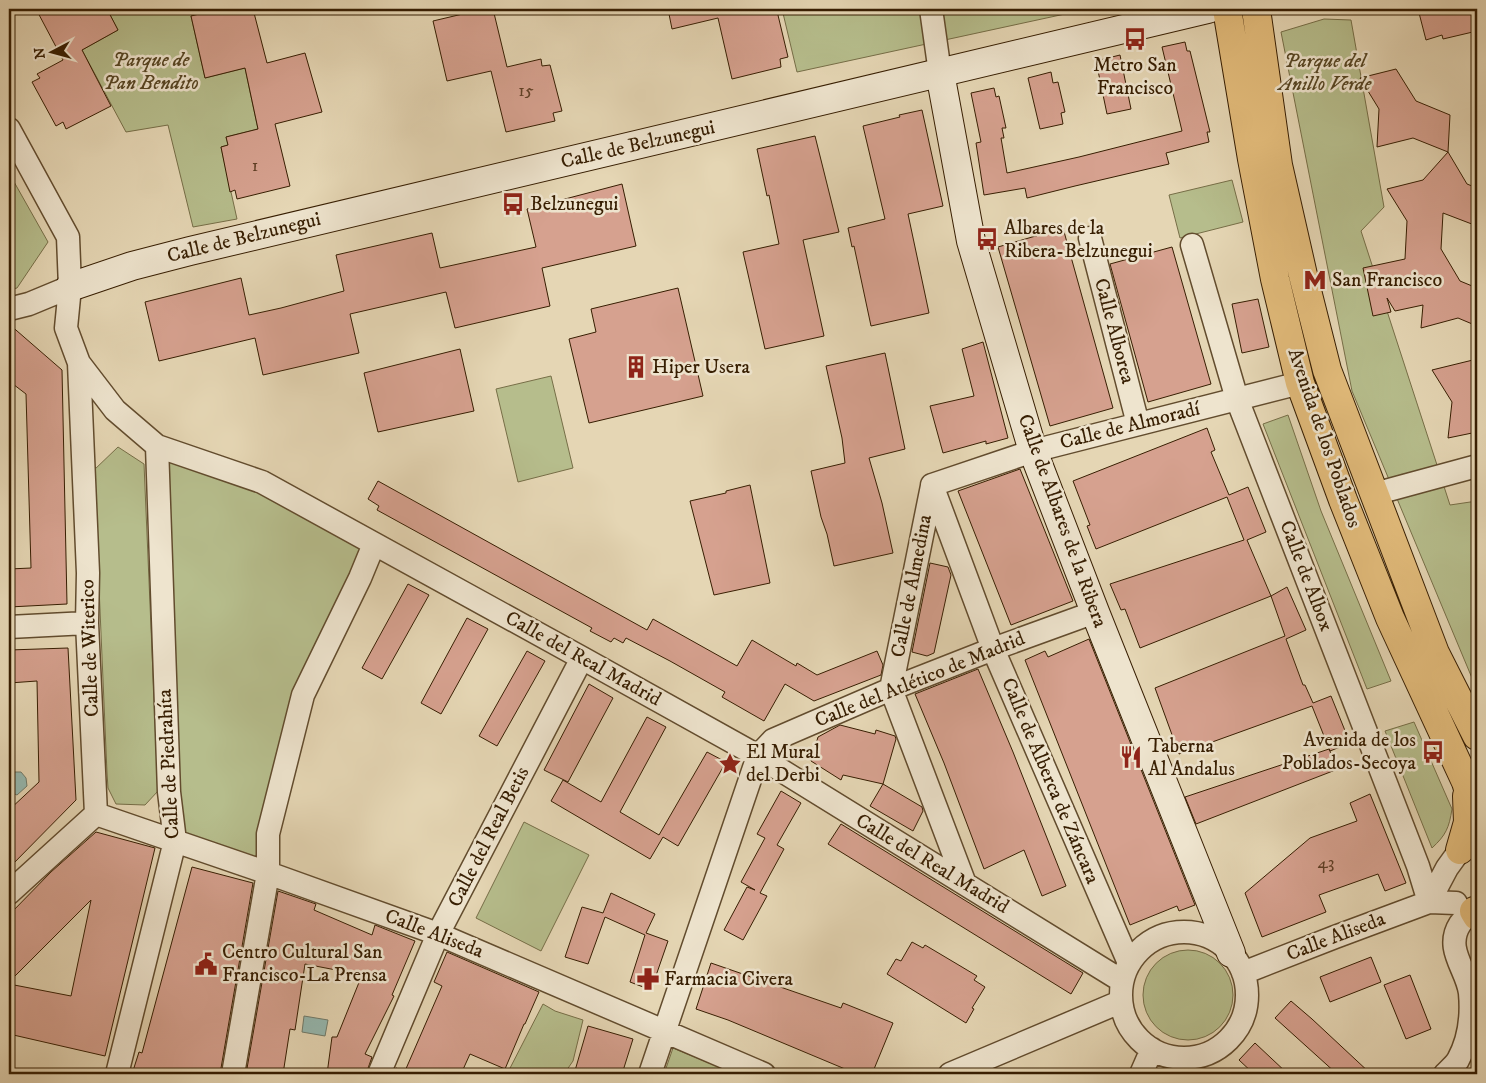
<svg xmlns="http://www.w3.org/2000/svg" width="1486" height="1083" font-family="'IM FELL DW Pica',serif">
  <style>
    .green { fill: #b6bd8c; stroke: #766e47 }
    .water { fill: #96b9b1; stroke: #707b6b }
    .building { fill: #d6a18f; stroke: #371e02 }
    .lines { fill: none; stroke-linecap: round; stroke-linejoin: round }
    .street-casing { stroke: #624c2e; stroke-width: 25 }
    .secondary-casing { stroke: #371e02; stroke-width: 30 }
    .primary-casing { stroke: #371e02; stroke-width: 30 }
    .street { stroke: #eee4ce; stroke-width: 22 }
    .secondary { stroke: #eee4ce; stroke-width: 28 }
    .primary { stroke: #e2bb7a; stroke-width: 28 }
    .labels { text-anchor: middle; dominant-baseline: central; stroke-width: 5; stroke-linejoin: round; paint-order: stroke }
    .number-label { font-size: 18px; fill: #5f3f25 }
    .park-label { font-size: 20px; font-style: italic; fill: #574624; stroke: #eee4ce }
    .poi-label { font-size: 20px; fill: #371e02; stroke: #eee4ce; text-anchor: start }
    .street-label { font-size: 20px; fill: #371e02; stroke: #eee4ce }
  </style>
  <rect width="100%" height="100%" fill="#e5d6b4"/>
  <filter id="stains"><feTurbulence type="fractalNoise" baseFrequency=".004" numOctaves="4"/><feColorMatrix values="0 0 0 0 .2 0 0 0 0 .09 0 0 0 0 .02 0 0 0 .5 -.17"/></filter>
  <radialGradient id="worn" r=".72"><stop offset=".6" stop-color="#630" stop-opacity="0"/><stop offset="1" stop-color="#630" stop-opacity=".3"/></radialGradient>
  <path class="green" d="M107 9H220L191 16 205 78 245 68 258 129 226 137 228 145 221 147 237 219 193 227 168 125 126 132 82 50 118 30Z
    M782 9H1088L797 72Z
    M1324 19 1351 20 1384 207 1361 231 1450 505 1477 501V690L1352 391 1281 32Z
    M9 173 48 242 17 288 9 290Z
    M1232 180 1243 222 1180 238 1169 195Z
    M551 376 573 468 518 482 496 389Z
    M1288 415 1321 511 1391 681 1367 689 1263 424Z
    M157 446 374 544 299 694 265 871 175 841Z
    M118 447 144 464 158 791 145 805 116 804 108 788 107 773 94 470Z
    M1414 722 1452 809C1449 828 1446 835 1432 848L1385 731Z
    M524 822 589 855 541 951 476 918Z
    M1143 995a45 45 0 1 1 90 0a45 45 0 1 1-90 0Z
    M543 1004 555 1011 583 1020 573 1061 564 1074H507Z
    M673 1048 736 1074H664Z"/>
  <path class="water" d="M9 772H21L26 778 27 786 17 795 12 793 9 794Z
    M304 1016 328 1020 325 1036 302 1032Z"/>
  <path class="building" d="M36 9H107L118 30 82 50 111 106 66 129 63 122 56 126 32 82 40 78 37 74 63 60Z
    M220 9H253L267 63 305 53 322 112 275 124 290 186 237 199 235 190 230 192 221 147 228 145 226 137 258 129 245 68 205 78 191 16Z
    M470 9H493L507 67 541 59 542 66 550 65 562 111 553 113 555 121 506 132 491 71 447 81 433 21 471 12Z
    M668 9H732L734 14 753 9H767L768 14 777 11 788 57 780 59 781 67 732 79 718 18 672 29Z
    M1418 9H1477V31L1443 39 1442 35 1426 40Z
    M1185 42 1187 51H1190L1210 132H1207L1209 142 1166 153 1169 164 1075 186 1027 198 1025 188 984 195 976 143 981 142 971 93 994 88 996 97 999 96 1006 128H1002L1004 138H1001L1007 173 1079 157 1182 131 1162 47Z
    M1120 55 1131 109 1107 114 1096 61Z
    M1396 69 1416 101 1450 115 1448 152 1413 138 1377 147 1379 109 1360 78Z
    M1051 72 1053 83 1058 82 1065 112 1061 113 1063 124 1040 129 1028 78Z
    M922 110 943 206 908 214 929 313 871 326 854 246 852 247 848 228 885 219 863 126 900 117 899 115Z
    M815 136 839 232 803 240 824 336 765 349 743 252 779 244 769 195 767 196 757 149Z
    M1448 152 1467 184 1477 188V226L1443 213 1441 249 1460 281 1477 288V326L1458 318 1421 328 1423 305 1395 311 1387 298 1391 312 1373 316 1363 268 1405 259 1407 221 1387 189 1423 180Z
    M622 184 636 246 542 268 550 306 455 328 446 292 350 314 359 353 263 375 255 338 159 361 145 302 241 278 249 315 281 308 344 291 336 255 432 233 440 268 536 247 527 209Z
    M1063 228 1113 408 1050 426 998 247Z
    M1172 247 1211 384 1148 402 1110 264Z
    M678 288 703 396 589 423 569 339 596 332 591 309Z
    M1258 299 1269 347 1242 353 1232 304Z
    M9 324 62 370 67 604 9 607V569L31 568 26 394 9 381Z
    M983 342 1008 438 986 444V441L943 453 930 406 974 396 962 349Z
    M460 349 474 411 378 432 364 373Z
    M885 353 905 449 869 458 882 503 893 553 834 566 827 534 821 517 811 471 845 463 842 438 826 366Z
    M1477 359V432L1448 438 1452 402 1432 370Z
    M1207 428 1215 450 1211 452 1229 495 1248 487 1266 532 1247 540 1271 596 1140 648 1125 609 1121 610 1110 584 1244 540 1227 497 1096 549 1087 526 1090 525 1073 481Z
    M1020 469 1073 601 1011 625 958 491Z
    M378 481 647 630 653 619 737 666 752 640 796 666 797 663 817 675 877 651 883 665 881 675 814 701 785 684 764 721 722 697 725 692 670 661 626 638 623 643 614 638 611 642 590 631 592 628 377 510 379 506 368 499Z
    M750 485 770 583 714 595 690 501 726 493V491Z
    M930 563 948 567 951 575 934 653 927 656 912 652Z
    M408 584 429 595 382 679 362 668Z
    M1287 587 1306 630 1286 639 1303 685H1305L1313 703 1331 696 1350 743 1330 751 1312 706 1179 754 1155 688 1285 636 1271 596Z
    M467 618 488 629 441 714 421 703Z
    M1089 639 1195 905 1179 911 1177 906 1130 925 1025 660 1045 651 1048 657Z
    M68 648 76 800 9 868V810L39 782 37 681 9 683V650Z
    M527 651 545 661 497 746 479 736Z
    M978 669 1013 752 1066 886 1042 896 1024 850 984 869 944 763 915 694Z
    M589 684 613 698 568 782 544 770Z
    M647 717 666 727 620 812 659 835 707 752 726 762 678 846 663 837 650 859 551 801 563 780 601 802Z
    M840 725 875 734 876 730 895 736 896 739 883 784 843 775 841 780 811 761 818 737Z
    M1329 749 1338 769 1196 824 1185 797Z
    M883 784 922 807 923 811 913 831 870 806Z
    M781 791 801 803 777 845 784 849 760 893 767 896 743 940 724 930 747 887 755 890 741 882 765 838 757 834Z
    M1370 794 1406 883 1385 891 1378 874 1319 895 1326 912 1262 937 1245 893 1310 838 1357 821 1350 803Z
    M841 824 1083 973 1071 994 828 844Z
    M96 832 155 848 105 1056 9 1034V984L71 996 91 900 9 982V915L51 872Z
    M192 867 253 883 220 1074H132L139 1052 142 1053Z
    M278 891 316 904 314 910 372 935 375 925 415 941 392 995 394 996 365 1054 372 1057 366 1074H327L332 1037H337L362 975 305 964 295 1030 290 1029 283 1074H246Z
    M611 893 655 914 646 933 668 941 651 990 630 982 645 935 605 917 588 964 565 957 582 907 603 913Z
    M912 942 923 948 925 945 962 967 977 976 974 980 985 987 972 1008 974 1009 966 1023 887 974 896 959 901 961Z
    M447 952 539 992 525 1024H524L505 1069 470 1054 461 1074H393L396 1068 405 1071 442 986 434 982Z
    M1371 957 1381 982 1330 1002 1320 977Z
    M711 963 841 1008 843 1003 893 1023 872 1074H857L728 1020 696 1009Z
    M1410 975 1431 1029 1406 1039 1384 985Z
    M1291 1001 1312 1019 1371 1074H1337L1275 1018Z
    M588 1026 633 1039 622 1074H574Z
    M1255 1043 1288 1074H1254L1239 1060Z"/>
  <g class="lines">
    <defs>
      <path id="street" d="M931 9 940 73
        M9 129 68 237 70 287 66 328 79 363 115 410 157 446 262 482 582 658 758 756 1122 981
        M1090 238 1138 424
        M1192 245 1237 399 1418 866 1429 902
        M9 309 29 304 70 287
        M932 485 993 649 1129 963
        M932 485 1033 451 1300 383
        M932 486 891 689 965 884
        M1374 494 1477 466
        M9 627 87 623
        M96 814 268 873 438 934 764 1074
        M9 893 96 814 87 623 88 573 79 363
        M1429 902 1447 868 1460 850 1472 840
        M1121 995a63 63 0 1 1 126 0a63 63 0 1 1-126 0Z
        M1243 973 1335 937 1429 902 1456 903
        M117 1074 175 841 169 792 157 446
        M233 1074 268 873V834L303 695 360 578 374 544
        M379 1074 438 934 582 658
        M650 1074 758 756 773 740 891 689 993 649 1095 612
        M950 1074 1120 1002
        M1141 1074 1152 1049
        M1445 1074C1449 1070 1455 1065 1458 1060 1469 1040 1472 1015 1470 993 1467 969 1444 949 1460 924 1464 918 1470 913 1477 910"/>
      <path id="secondary" d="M940 73 971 241 1033 451 1095 612 1231 953
        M70 287 132 266 190 251 1208 9"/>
      <path id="primary" d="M1227 9 1252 159 1275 279 1300 383 1343 500 1390 618 1466 782 1477 818
        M1256 9 1278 165 1303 275 1327 370 1435 653 1477 736
        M1460 850 1468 822 1467 796
        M1474 911 1477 916"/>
    </defs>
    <use href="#street" class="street-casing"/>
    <use href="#secondary" class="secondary-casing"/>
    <use href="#primary" class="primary-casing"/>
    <use href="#street" class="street"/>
    <use href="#secondary" class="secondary"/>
    <use href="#primary" class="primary"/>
  </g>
  <defs>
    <symbol id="bus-bare" viewBox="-9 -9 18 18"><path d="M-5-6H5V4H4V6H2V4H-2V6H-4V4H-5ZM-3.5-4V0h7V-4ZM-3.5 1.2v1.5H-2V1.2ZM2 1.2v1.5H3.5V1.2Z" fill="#8f2418" stroke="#eee4ce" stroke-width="2.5" paint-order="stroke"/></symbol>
    <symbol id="metro-bare" viewBox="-9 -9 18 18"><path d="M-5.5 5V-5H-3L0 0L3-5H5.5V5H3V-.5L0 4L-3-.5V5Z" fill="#8f2418" stroke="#eee4ce" stroke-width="2.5" paint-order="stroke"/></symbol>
    <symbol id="building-bare" viewBox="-9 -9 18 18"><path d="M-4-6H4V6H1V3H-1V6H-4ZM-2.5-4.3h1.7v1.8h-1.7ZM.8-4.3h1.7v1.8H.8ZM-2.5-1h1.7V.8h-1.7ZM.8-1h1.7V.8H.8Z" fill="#8f2418" stroke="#eee4ce" stroke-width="2.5" paint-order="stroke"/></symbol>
    <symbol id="restaurant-bare" viewBox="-9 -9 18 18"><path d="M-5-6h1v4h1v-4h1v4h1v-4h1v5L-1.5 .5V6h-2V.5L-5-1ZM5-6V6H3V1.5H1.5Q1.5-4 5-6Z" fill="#8f2418" stroke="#eee4ce" stroke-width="2.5" paint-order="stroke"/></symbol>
    <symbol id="sight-bare" viewBox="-9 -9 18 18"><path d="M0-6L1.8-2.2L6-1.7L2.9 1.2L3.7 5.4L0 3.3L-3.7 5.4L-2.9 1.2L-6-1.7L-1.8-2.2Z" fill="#8f2418" stroke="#eee4ce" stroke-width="2.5" paint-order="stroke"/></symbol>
    <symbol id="civic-bare" viewBox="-9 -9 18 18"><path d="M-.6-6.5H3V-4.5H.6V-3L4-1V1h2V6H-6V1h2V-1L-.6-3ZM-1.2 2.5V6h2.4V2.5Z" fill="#8f2418" stroke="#eee4ce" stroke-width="2.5" paint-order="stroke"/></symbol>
    <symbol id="pharmacy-bare" viewBox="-9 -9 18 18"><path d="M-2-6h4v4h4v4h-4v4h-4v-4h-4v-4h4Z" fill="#8f2418" stroke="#eee4ce" stroke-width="2.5" paint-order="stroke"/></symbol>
  </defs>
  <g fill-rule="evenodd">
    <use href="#bus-bare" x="1119" y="23" width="32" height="32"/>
    <use href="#bus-bare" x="497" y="188" width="32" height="32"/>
    <use href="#bus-bare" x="971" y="223" width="32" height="32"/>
    <use href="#metro-bare" x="1299" y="264" width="32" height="32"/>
    <use href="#building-bare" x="620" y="351" width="32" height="32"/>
    <use href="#bus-bare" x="1417" y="736" width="32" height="32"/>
    <use href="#restaurant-bare" x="1115" y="741" width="32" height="32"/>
    <use href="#sight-bare" x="714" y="748" width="32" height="32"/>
    <use href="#civic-bare" x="190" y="948" width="32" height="32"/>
    <use href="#pharmacy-bare" x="632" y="963" width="32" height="32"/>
  </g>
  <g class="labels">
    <g class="number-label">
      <text x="526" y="91">15</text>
      <text x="255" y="166">1</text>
      <text x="1326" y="863">43</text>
    </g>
    <g class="park-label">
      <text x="151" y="60">Parque de<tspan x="151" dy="23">Pan Bendito</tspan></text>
      <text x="1325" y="61">Parque del<tspan x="1325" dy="23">Anillo Verde</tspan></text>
    </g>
    <g class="poi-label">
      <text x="1135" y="65" text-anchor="middle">Metro San<tspan x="1135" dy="23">Francisco</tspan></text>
      <text x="530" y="204">Belzunegui</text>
      <text x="1004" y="228">Albares de la<tspan x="1004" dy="23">Ribera-Belzunegui</tspan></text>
      <text x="1332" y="280">San Francisco</text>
      <text x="652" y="367">Hiper Usera</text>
      <text x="1416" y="740" text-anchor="end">Avenida de los<tspan x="1416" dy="23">Poblados-Secoya</tspan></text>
      <text x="1148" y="746">Taberna<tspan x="1148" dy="23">Al Andalus</tspan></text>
      <text x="746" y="752">El Mural<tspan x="746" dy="23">del Derbi</tspan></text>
      <text x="222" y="952">Centro Cultural San<tspan x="222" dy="23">Francisco-La Prensa</tspan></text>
      <text x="664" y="979">Farmacia Civera</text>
    </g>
    <g class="street-label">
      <text transform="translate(638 145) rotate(-13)">Calle de Belzunegui</text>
      <text transform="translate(244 238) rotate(-14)">Calle de Belzunegui</text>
      <text transform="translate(1114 331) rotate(75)">Calle Alborea</text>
      <text transform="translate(1130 426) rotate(-14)">Calle de Almoradí</text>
      <text transform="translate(1324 438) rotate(71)">Avenida de los Poblados</text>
      <text transform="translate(1062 521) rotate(70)">Calle de Albares de la Ribera</text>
      <text transform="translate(1306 576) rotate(69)">Calle de Albox</text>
      <text transform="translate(912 586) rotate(-79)">Calle de Almedina</text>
      <text transform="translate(90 648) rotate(-92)">Calle de Witerico</text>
      <text transform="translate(583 659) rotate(29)">Calle del Real Madrid</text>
      <text transform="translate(920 680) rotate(-22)">Calle del Atlético de Madrid</text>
      <text transform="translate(169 764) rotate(-93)">Calle de Piedrahíta</text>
      <text transform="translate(1050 781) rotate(67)">Calle de Alberca de Záncara</text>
      <text transform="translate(489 837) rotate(-63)">Calle del Real Betis</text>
      <text transform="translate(932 864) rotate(31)">Calle del Real Madrid</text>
      <text transform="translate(434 934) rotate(21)">Calle Aliseda</text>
      <text transform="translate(1336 937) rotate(-21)">Calle Aliseda</text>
    </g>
  </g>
  <rect width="1486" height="1083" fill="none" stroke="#e5d6b4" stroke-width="30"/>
  <rect x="10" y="10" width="1466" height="1063" fill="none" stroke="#371e02" stroke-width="2.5"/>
  <rect x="15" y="15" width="1456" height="1053" fill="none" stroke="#371e02"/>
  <g transform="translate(52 52) rotate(264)" stroke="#eee4ce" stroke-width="4" paint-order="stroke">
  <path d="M0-4L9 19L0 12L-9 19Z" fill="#371e02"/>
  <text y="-8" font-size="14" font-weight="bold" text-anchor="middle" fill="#371e02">N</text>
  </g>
  <rect width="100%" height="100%" filter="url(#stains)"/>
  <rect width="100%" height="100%" fill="url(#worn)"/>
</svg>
